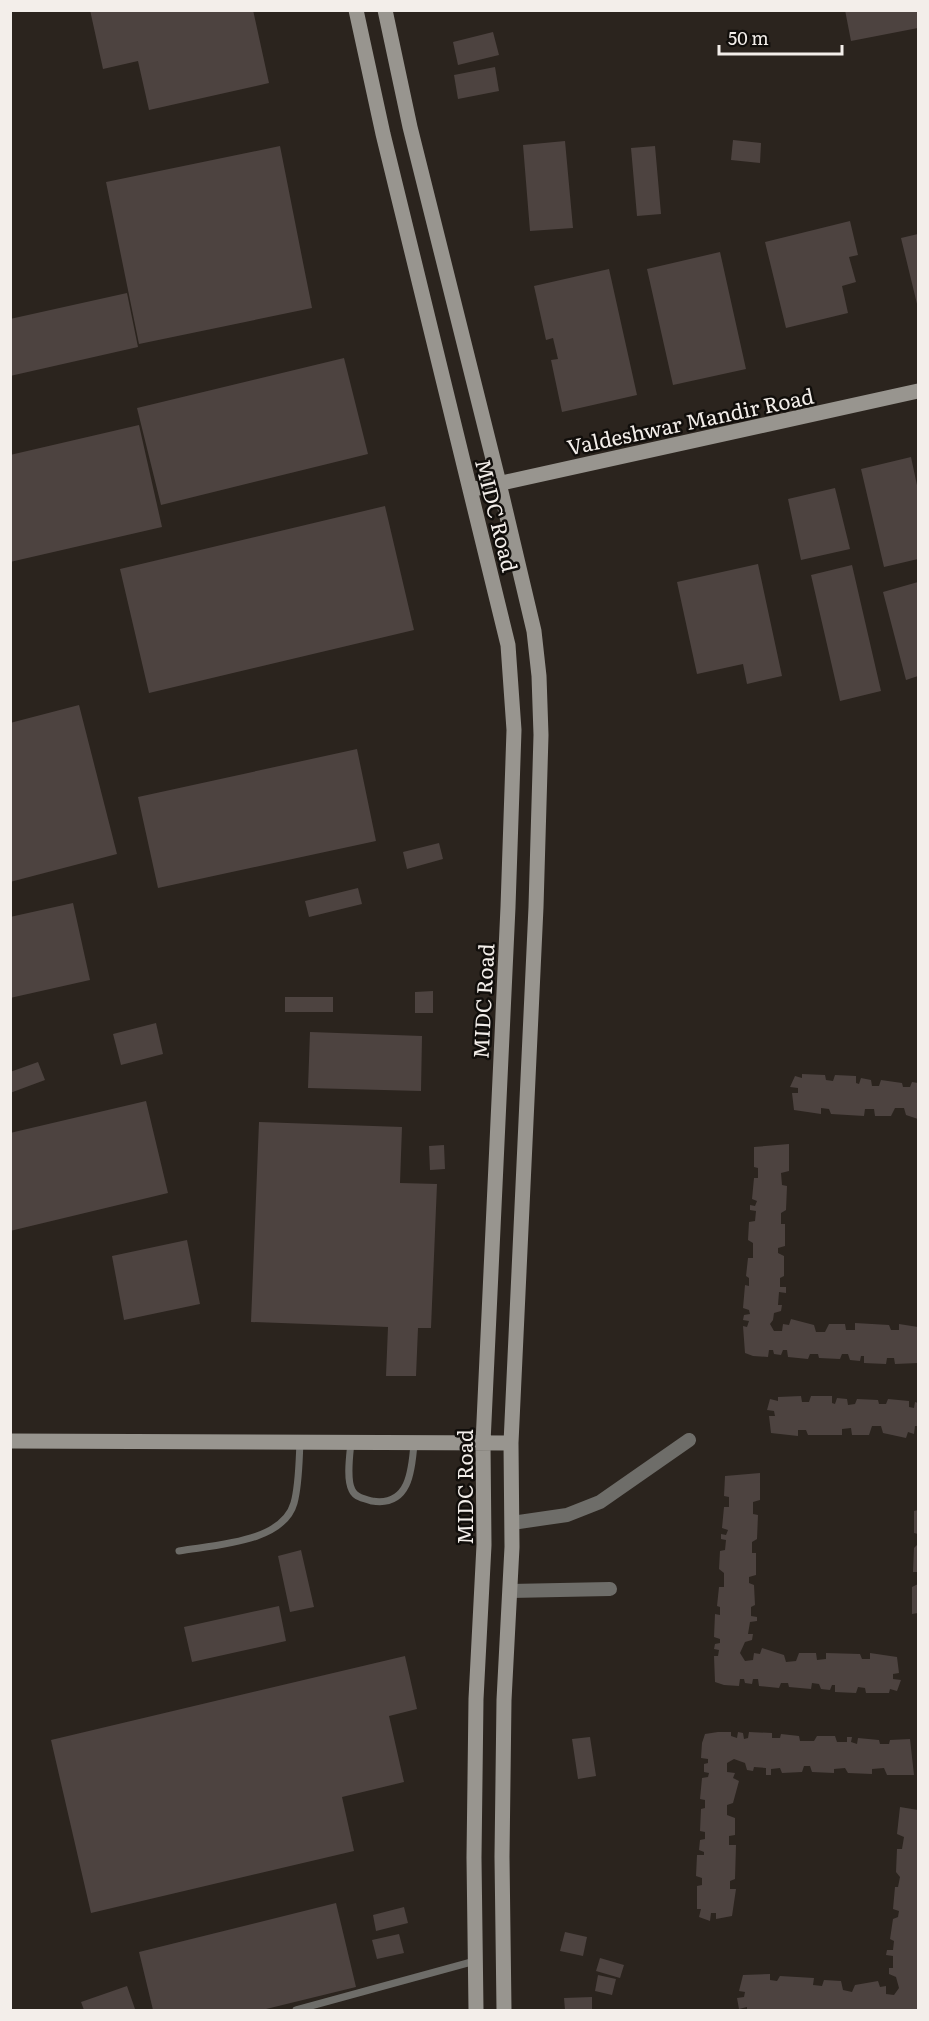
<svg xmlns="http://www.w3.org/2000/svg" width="929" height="2021" font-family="Literata,serif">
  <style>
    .building { fill: #4d4340 }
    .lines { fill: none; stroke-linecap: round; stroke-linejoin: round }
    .lane { stroke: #6e6d69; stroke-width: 7 }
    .street { stroke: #6e6d69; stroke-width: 14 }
    .secondary { stroke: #98958f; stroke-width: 15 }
    .labels { text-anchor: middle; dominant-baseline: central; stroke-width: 5; stroke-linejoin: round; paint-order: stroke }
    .street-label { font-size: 21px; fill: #f3eeea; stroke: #110e0b }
  </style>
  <rect width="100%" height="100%" fill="#2b241e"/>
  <path class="building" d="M90 10H253L269 83 149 110 138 61 103 69Z
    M845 10H918V28L851 41Z
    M493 32 499 55 458 65 453 42Z
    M495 67 499 91 458 99 454 75Z
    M733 140 761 143 760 163 731 160Z
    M565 141 573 228 530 231 523 145Z
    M280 146 312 308 139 344 106 182Z
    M655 146 661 214 637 216 631 148Z
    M850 221 858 255 849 257 856 282 842 286 848 313 786 328 765 242Z
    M918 234V308L901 238Z
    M720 252 746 369 673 385 647 269Z
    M609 269 637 395 562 412 551 360 558 359 553 338 546 340 534 286Z
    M127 293 138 347 10 376V319Z
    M344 358 368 454 161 505 137 408Z
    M139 425 162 527 10 562V455Z
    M911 457 918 490V559L884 567 861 469Z
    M835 488 850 549 801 560 788 499Z
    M385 506 414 630 149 693 120 569Z
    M758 564 782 676 747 684 743 664 697 674 677 582Z
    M852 565 881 691 840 701 811 575Z
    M918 582V676L906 680 883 592Z
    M79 705 117 854 10 882V723Z
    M357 749 376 841 158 888 138 797Z
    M439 843 443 859 407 869 403 852Z
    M358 888 362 904 309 917 305 901Z
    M73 903 90 980 10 998V917Z
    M433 991V1013H415V992Z
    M285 997H333V1012H285Z
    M156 1023 163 1054 121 1065 113 1034Z
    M310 1032 422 1036 421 1091 308 1088Z
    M38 1062 45 1080 10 1093V1072Z
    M802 1074 825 1075 826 1080 833 1081 835 1075 856 1076V1083L859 1084 861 1078 871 1080 872 1086H879L881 1080 902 1083 903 1087H910L912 1082 918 1083V1119L906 1115 904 1108H895L891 1116H875L874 1109H865L864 1116 831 1114 829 1109 821 1108V1114L794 1110 792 1093H798V1088L790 1087 795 1076 802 1078Z
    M146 1101 168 1193 10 1231V1133Z
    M259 1122 402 1127 400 1183 437 1184 431 1328H418L416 1376H386L388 1327 251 1322Z
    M789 1144V1171L781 1173 782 1185 787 1186 786 1210 781 1213V1224H785V1246L778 1248V1253L784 1256V1276L780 1278V1287H786V1293L779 1292 778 1305H782L781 1311 774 1313 773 1320 770 1324 774 1331H782L783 1324 789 1325 791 1319 814 1325 816 1332H825L829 1324H845L846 1330H855V1323L889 1325 891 1330H899V1324L918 1327V1363L895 1364 894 1358H887L886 1364 864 1363V1356H861L860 1361 850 1360 848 1354H842L840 1359 819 1358 818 1354H810L808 1359 788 1357 787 1350H783L781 1355 774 1354 773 1350H769L768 1357 753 1356 745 1353 743 1326 747 1327 749 1321 743 1320 744 1315 750 1314 749 1310 743 1308 745 1285 749 1286V1278L746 1276 748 1258H753V1243L748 1240 749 1222 755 1221 756 1211 750 1210V1205L755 1206 757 1201 752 1199 754 1178H758V1168L754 1167V1147Z
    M444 1145 445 1169 430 1170 429 1146Z
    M187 1240 200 1304 124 1320 112 1256Z
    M801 1396 802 1402H809L811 1396H832V1403L835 1404 837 1398 847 1399 848 1405 855 1404 857 1399 878 1400 879 1404H886L888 1399 909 1401V1407L914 1408 915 1402 918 1403V1426H915L914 1434 908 1432 906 1438 883 1433 881 1426H872L869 1435H852L851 1428 842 1429V1435H808L806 1430H798V1436L771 1433 769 1416H775L774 1411 767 1410 770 1399 778 1401V1397Z
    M760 1473V1500L753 1502V1514L758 1515 757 1539 752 1542V1553H756V1575L749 1577V1583L754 1585 755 1605 751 1607V1616L757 1617V1621L750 1622 748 1634H753L752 1640 745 1642 740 1653 745 1661 753 1660 754 1653 760 1654 762 1648 784 1655 786 1662 796 1661 799 1653H816L817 1660 826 1659V1653L860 1654 862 1659H870V1653L897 1657 899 1673 893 1674V1679L901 1680 897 1691 890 1689 889 1693H866L865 1688 858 1687 856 1693 835 1692V1685H832L830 1690 821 1689 819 1684 812 1683 811 1689 789 1687 788 1683H781L779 1688 759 1686 758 1679H753L752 1684 745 1683 744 1679H740L739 1686 724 1685 715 1682 714 1656H718L719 1650 714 1649 715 1644 720 1643V1639L714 1637 715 1614 720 1615V1607L717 1606 719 1587H724V1573L719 1569 720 1551 725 1550 726 1540 721 1539V1534L726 1535 728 1530 722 1528 724 1507H729V1497L724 1496 725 1476Z
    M918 1510V1534L914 1533V1511Z
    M918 1544V1572H913L914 1548Z
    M301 1550 314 1607 290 1612 278 1556Z
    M918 1584V1613L912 1614V1587Z
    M279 1606 286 1641 192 1662 184 1627Z
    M405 1656 417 1709 389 1716 404 1782 342 1797 354 1851 91 1913 51 1740Z
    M718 1732H731V1736L737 1738 738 1732 743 1733 744 1739 748 1738 749 1732 772 1733V1738H780L781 1734 799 1736 800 1741H814L817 1736H835L837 1742H847V1737H852L851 1742 857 1744 858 1738 879 1740 880 1744H889L890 1740 910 1739 914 1775H887L884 1768 872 1769V1774L848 1773 845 1768 834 1769V1773L812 1772 810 1766H804L802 1772 782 1773 780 1768 771 1769V1775H766V1768L754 1767 753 1771 747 1770 745 1763 734 1759 727 1763V1772L735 1773 733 1778 739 1781 733 1803 727 1805V1815L735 1818V1835L729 1836V1845H736L735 1879 730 1881V1889H736L732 1916 716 1919V1913H711L710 1921 699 1917 701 1909H697V1886L702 1885V1878L696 1876 697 1855H704V1852L699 1850 700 1840 705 1839V1832L700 1831 701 1809 705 1808V1800L700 1799 702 1778 708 1777 709 1773 704 1772V1764L708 1763V1759L701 1758 702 1743 705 1734Z
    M590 1737 596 1776 578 1779 572 1739Z
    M900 1807 918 1810V2010H778L771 2009V2010H747V2007L739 2009 737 1998 744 1997 745 1992 739 1991 743 1975 770 1974V1980L777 1981 780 1976 814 1978 813 1985 822 1986 824 1980 841 1981 843 1990 852 1992 855 1985 878 1981 880 1987 886 1986V1994L894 1995 899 1988 896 1977 889 1974V1968H893V1956L886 1955 887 1950H893L894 1941 890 1939 893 1919 898 1917 899 1911 893 1909 895 1887H898L900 1877 896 1872 897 1849H902L904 1837 897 1834Z
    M336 1903 356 1987 262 2010H153L139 1952Z
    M404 1907 408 1923 376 1931 373 1915Z
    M565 1932 587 1937 583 1956 560 1951Z
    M399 1934 404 1953 377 1959 372 1940Z
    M600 1958 624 1965 620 1978 596 1971Z
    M598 1975 616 1979 612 1995 595 1991Z
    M127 1986 135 2009 130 2010H84L81 2002Z
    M592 1997V2010H565L564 1998Z"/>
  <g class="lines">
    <path class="lane" d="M351 1442C350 1454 346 1479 352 1490 355 1497 364 1499 372 1501 409 1507 412 1471 414 1443
      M179 1551C213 1545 283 1543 294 1503 299 1485 299 1461 300 1442
      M296 2010 475 1961"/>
    <path class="street" d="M512 1523 567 1515 600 1502 689 1440
      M510 1591 610 1589"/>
    <path class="secondary" d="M356 10 383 134 508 645 514 730 508 907 483 1443 484 1545 476 1699 474 1858 476 2010
      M385 10 410 127 499 483 534 631 539 676 541 735 536 907 511 1443 512 1547 504 1700 502 1857 504 2010
      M470 490 918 391
      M10 1441 511 1443"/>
  </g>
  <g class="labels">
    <g class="street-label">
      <text transform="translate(690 420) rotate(-12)">Valdeshwar Mandir Road</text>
      <text transform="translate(498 515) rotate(76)">MIDC Road</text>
      <text transform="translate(482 1001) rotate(-87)">MIDC Road</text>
      <text transform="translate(463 1487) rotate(-90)">MIDC Road</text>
    </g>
  </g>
  <rect width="929" height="2021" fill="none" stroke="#f3eeea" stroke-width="24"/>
  <path d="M719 45v9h123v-9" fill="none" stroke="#f3eeea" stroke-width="3"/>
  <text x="728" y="45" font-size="18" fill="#f3eeea" stroke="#110e0b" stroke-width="4.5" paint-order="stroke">50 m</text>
</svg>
